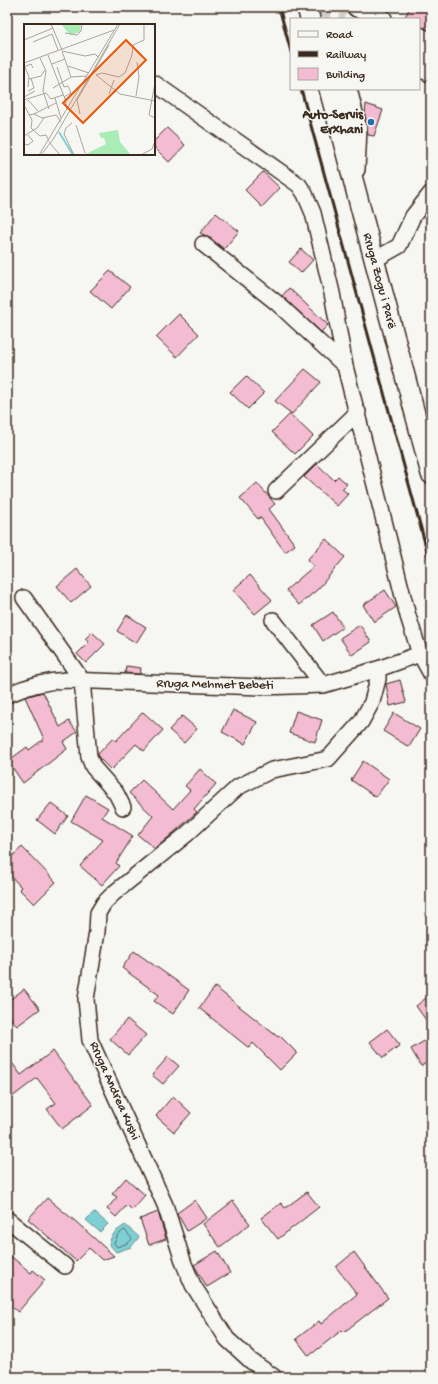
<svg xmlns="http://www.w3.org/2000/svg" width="438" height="1384" font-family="'Gochi Hand',sans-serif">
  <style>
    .water { fill: #7ed0d5; stroke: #638e8c }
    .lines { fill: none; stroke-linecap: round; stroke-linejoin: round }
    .shore { stroke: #566c67; stroke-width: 1 }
    .building { fill: #f4bcd3; stroke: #3b2a1e }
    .minor-tunnel { stroke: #d1cdc8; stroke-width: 15; stroke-dasharray: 15 8; stroke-linecap: butt }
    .minor-casing { stroke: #3b2a1e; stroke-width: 18 }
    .major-casing { stroke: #3b2a1e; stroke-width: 22 }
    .minor { stroke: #f6f6f2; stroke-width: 15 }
    .major { stroke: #f6f6f2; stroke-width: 19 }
    .rail { stroke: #3b2a1e; stroke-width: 3 }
    .poi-dot { fill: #1f6fb2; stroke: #f6f6f2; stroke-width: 1.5 }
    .labels { text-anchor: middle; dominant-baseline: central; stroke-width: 3; stroke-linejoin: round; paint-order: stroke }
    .poi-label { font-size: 13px; font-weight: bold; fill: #3b2a1e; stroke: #f6f6f2; text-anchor: end }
    .street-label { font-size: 13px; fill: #3b2a1e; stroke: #f6f6f2 }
    .inset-river { fill: none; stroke: #7ed0d5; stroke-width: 2 }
    .inset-road { fill: none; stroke: #aba49d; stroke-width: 1 }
    .view { fill: #e8590c; fill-opacity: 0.15; stroke: #e8590c; stroke-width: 2 }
    .inset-edge { fill: none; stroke: #3b2a1e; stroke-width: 2 }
  </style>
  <rect width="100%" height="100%" fill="#f6f6f2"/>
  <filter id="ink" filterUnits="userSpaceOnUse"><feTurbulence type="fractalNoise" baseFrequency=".025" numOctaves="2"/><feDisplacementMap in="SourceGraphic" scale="8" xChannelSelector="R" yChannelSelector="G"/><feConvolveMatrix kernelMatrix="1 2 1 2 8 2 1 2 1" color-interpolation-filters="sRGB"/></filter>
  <g filter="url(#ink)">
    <path class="water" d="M94 1212 108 1224 100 1232 86 1220Z
      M125 1225 139 1237 131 1247 116 1252 109 1244 111 1238 115 1232Z"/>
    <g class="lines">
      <path class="shore" d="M125 1230 132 1239 128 1243 117 1247 114 1243 118 1235Z"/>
    </g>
    <path class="building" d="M410 7H431V31L419 26V19H404Z
      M366 104 383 110 374 136 368 135 365 115Z
      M167 128 185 145 169 162 154 147V141Z
      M263 172 280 188 262 207 245 190Z
      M216 213 239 231 224 249 209 237 200 233Z
      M301 249 313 260 301 273 289 262Z
      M110 271 130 287 111 309 90 291Z
      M289 288 328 325 321 332 282 296Z
      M179 314 199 334 177 357 156 337Z
      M305 369 321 382 292 414 275 401Z
      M246 376 264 393 248 409 230 392Z
      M290 414 313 436 295 454 272 432Z
      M317 464 334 480 338 476 347 484 342 489 348 494 337 506 304 477Z
      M257 483 275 504 269 509 295 545 285 552 260 517 258 519 240 498Z
      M326 539 345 557 318 589 299 605 286 590 314 566 307 560Z
      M77 569 91 586 71 603 57 586Z
      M250 575 272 600 255 614 233 590Z
      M385 590 396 607 374 622 363 605Z
      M333 612 343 627 323 641 313 625Z
      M127 615 146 627 136 643 117 631Z
      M360 625 371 642 352 655 340 638Z
      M92 632 105 644 86 663 77 654 89 642 85 639Z
      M126 666 141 668 140 674 125 673Z
      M400 680 406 702 390 706 386 684Z
      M43 692 60 727 69 721 77 732 63 742 67 749 23 783 8 761 27 747 29 750 44 739 25 697Z
      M233 710 257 722 245 744 222 732Z
      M296 711 322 720 315 742 289 733Z
      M143 712 163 730 144 751 136 744 111 770 99 758 98 754 113 738 116 741Z
      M394 713 420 729 409 747 383 731Z
      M182 716 197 729 184 743 169 730Z
      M363 761 389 779 376 797 351 780Z
      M200 769 216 784 194 809 197 812 155 849 138 835 153 816 129 793 142 780 173 809 190 790 185 786Z
      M86 795 108 808 102 817 133 836 116 863 119 866 102 885 80 866 103 840 71 821Z
      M51 803 68 816 55 834 37 820Z
      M22 847 56 882 34 904 19 889 21 887 7 872V861Z
      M134 951 189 990 173 1014 154 1001 159 995 122 968Z
      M215 987 278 1037 280 1036 297 1053 280 1070 253 1043 249 1048 199 1008Z
      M24 989 40 1009 17 1026 7 1013V1002Z
      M431 994V1027L416 1006Z
      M127 1019 146 1035 128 1055 110 1039Z
      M387 1029 400 1045 383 1058 370 1042Z
      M431 1037V1060L421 1066 411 1049Z
      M53 1051 93 1105 62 1129 47 1109 56 1103 37 1078 7 1101V1056L21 1075Z
      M168 1057 179 1066 163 1084 152 1075Z
      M173 1096 191 1113 174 1132 156 1116Z
      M126 1178 145 1195 132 1210 127 1205 116 1217 107 1209 117 1197 112 1194Z
      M307 1192 319 1207 278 1239 261 1218 281 1203 285 1208Z
      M47 1198 75 1221 114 1256 102 1260 89 1248 76 1261 28 1219Z
      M195 1200 207 1218 187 1231 177 1213Z
      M233 1201 250 1224 220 1247 203 1224Z
      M158 1212 166 1239 149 1245 140 1219Z
      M217 1251 230 1273 207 1287 194 1265Z
      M354 1252 388 1298 344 1332 342 1330 309 1356 296 1339 319 1321 321 1324 357 1294 336 1267Z
      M7 1253 31 1273 33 1270 45 1280 18 1312 7 1303Z"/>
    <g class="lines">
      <path class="minor-tunnel" d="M318 7 344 19"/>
      <defs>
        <path id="minor" d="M419 53 431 58
          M154 83 299 185 305 194 313 213 332 293 345 366 408 616 420 654 431 674
          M203 244 277 303 345 366
          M374 260 399 246 413 216 431 193
          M276 491 358 412
          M24 598 82 680 89 757 93 767 116 793 123 807
          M273 620 323 685
          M7 695C27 686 45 681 67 680L262 687 323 685 378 669 420 654
          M7 1219 65 1266
          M274 1377 251 1361 227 1339 193 1285 184 1264 165 1205 90 1040 86 999 97 932 98 913 104 903 114 893 187 834 238 787 272 770 328 759 361 722 372 702 378 679V669"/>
        <path id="major" d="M307 7 310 19
          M357 7 382 19
          M419 37 431 43
          M419 67 431 72
          M329 89 431 474
          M347 89 357 129 355 169"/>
      </defs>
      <use href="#minor" class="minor-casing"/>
      <use href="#major" class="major-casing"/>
      <use href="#minor" class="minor"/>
      <use href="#major" class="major"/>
      <path class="rail" d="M279 7 291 52
        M301 89 431 565"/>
    </g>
  </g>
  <circle class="poi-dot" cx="371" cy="122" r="4"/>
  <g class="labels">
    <g class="poi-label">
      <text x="363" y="115">Auto-Servis<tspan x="363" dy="15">Erxhani</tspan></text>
    </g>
    <g class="street-label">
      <text transform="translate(379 281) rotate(75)">Rruga Zogu i Parë</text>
      <text transform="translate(215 685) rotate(1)">Rruga Mehmet Bebeti</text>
      <text transform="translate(114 1091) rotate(66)">Rruga Andrea Kushi</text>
    </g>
  </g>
  <g transform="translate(24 24)">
    <rect width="131" height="131" fill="#f6f6f2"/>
    <path d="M37 0H57L56 8 46 11ZM94 106 96 118 107 131H60L82 120 80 114H77L75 109Z" fill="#a9ecb6"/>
    <path class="inset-river" d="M35 108 49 131"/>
    <path class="inset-road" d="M27 0 38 26M41 9 53 11 57 7 58 0M0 16 29 4M9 18 28 10 34 26M38 27 47 53 63 52M38 27 61 32 71 30 74 33M24 31 41 75M16 34 22 47 19 67 25 85M0 39 90 6M28 40 41 35M0 41 5 53 4 63M44 42 65 49M0 43 7 40 9 44M33 43 40 63 44 62 47 69 40 73M72 51 78 49 95 53 101 49 108 31 109 21 120 16V0M72 51 96 70 131 77M5 55 17 52 21 46M131 59 125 91 131 94M29 64 47 53M4 67 10 64 7 54M85 70 90 56M112 72 115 53 113 38M0 73 11 67M31 74 37 94M41 74 43 86M0 76 22 69 27 75 39 71M4 76 14 87M0 81 8 96 7 104 16 112 22 111 25 117M10 90 32 79M56 90 53 76 85 21M5 91 10 90 18 94 32 91 37 98M48 99 42 104 40 110 50 131M52 101 61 129M0 112 13 104 20 94M25 118 36 131M0 120 4 121 9 117 4 111M15 131 94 0M17 131 30 114 96 0M117 131 128 125 131 117"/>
    <path class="view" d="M102 16 122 36 59 99 39 79Z"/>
    <rect width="131" height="131" class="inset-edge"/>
  </g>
  <rect width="438" height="1384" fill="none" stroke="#f6f6f2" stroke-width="24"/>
  <rect x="12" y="12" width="414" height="1360" fill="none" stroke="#3b2a1e" stroke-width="1.5" filter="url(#ink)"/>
  <rect x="290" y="18" width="130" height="72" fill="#f6f6f2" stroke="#aba49d"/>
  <rect x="298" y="31" width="20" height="6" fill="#f6f6f2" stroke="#aba49d"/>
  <text x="326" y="38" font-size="12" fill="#3b2a1e">Road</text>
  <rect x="298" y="51" width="20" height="6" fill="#3b2a1e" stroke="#aba49d"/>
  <text x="326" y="58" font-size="12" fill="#3b2a1e">Railway</text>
  <rect x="298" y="68" width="20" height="12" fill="#f4bcd3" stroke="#aba49d"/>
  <text x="326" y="78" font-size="12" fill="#3b2a1e">Building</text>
</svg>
